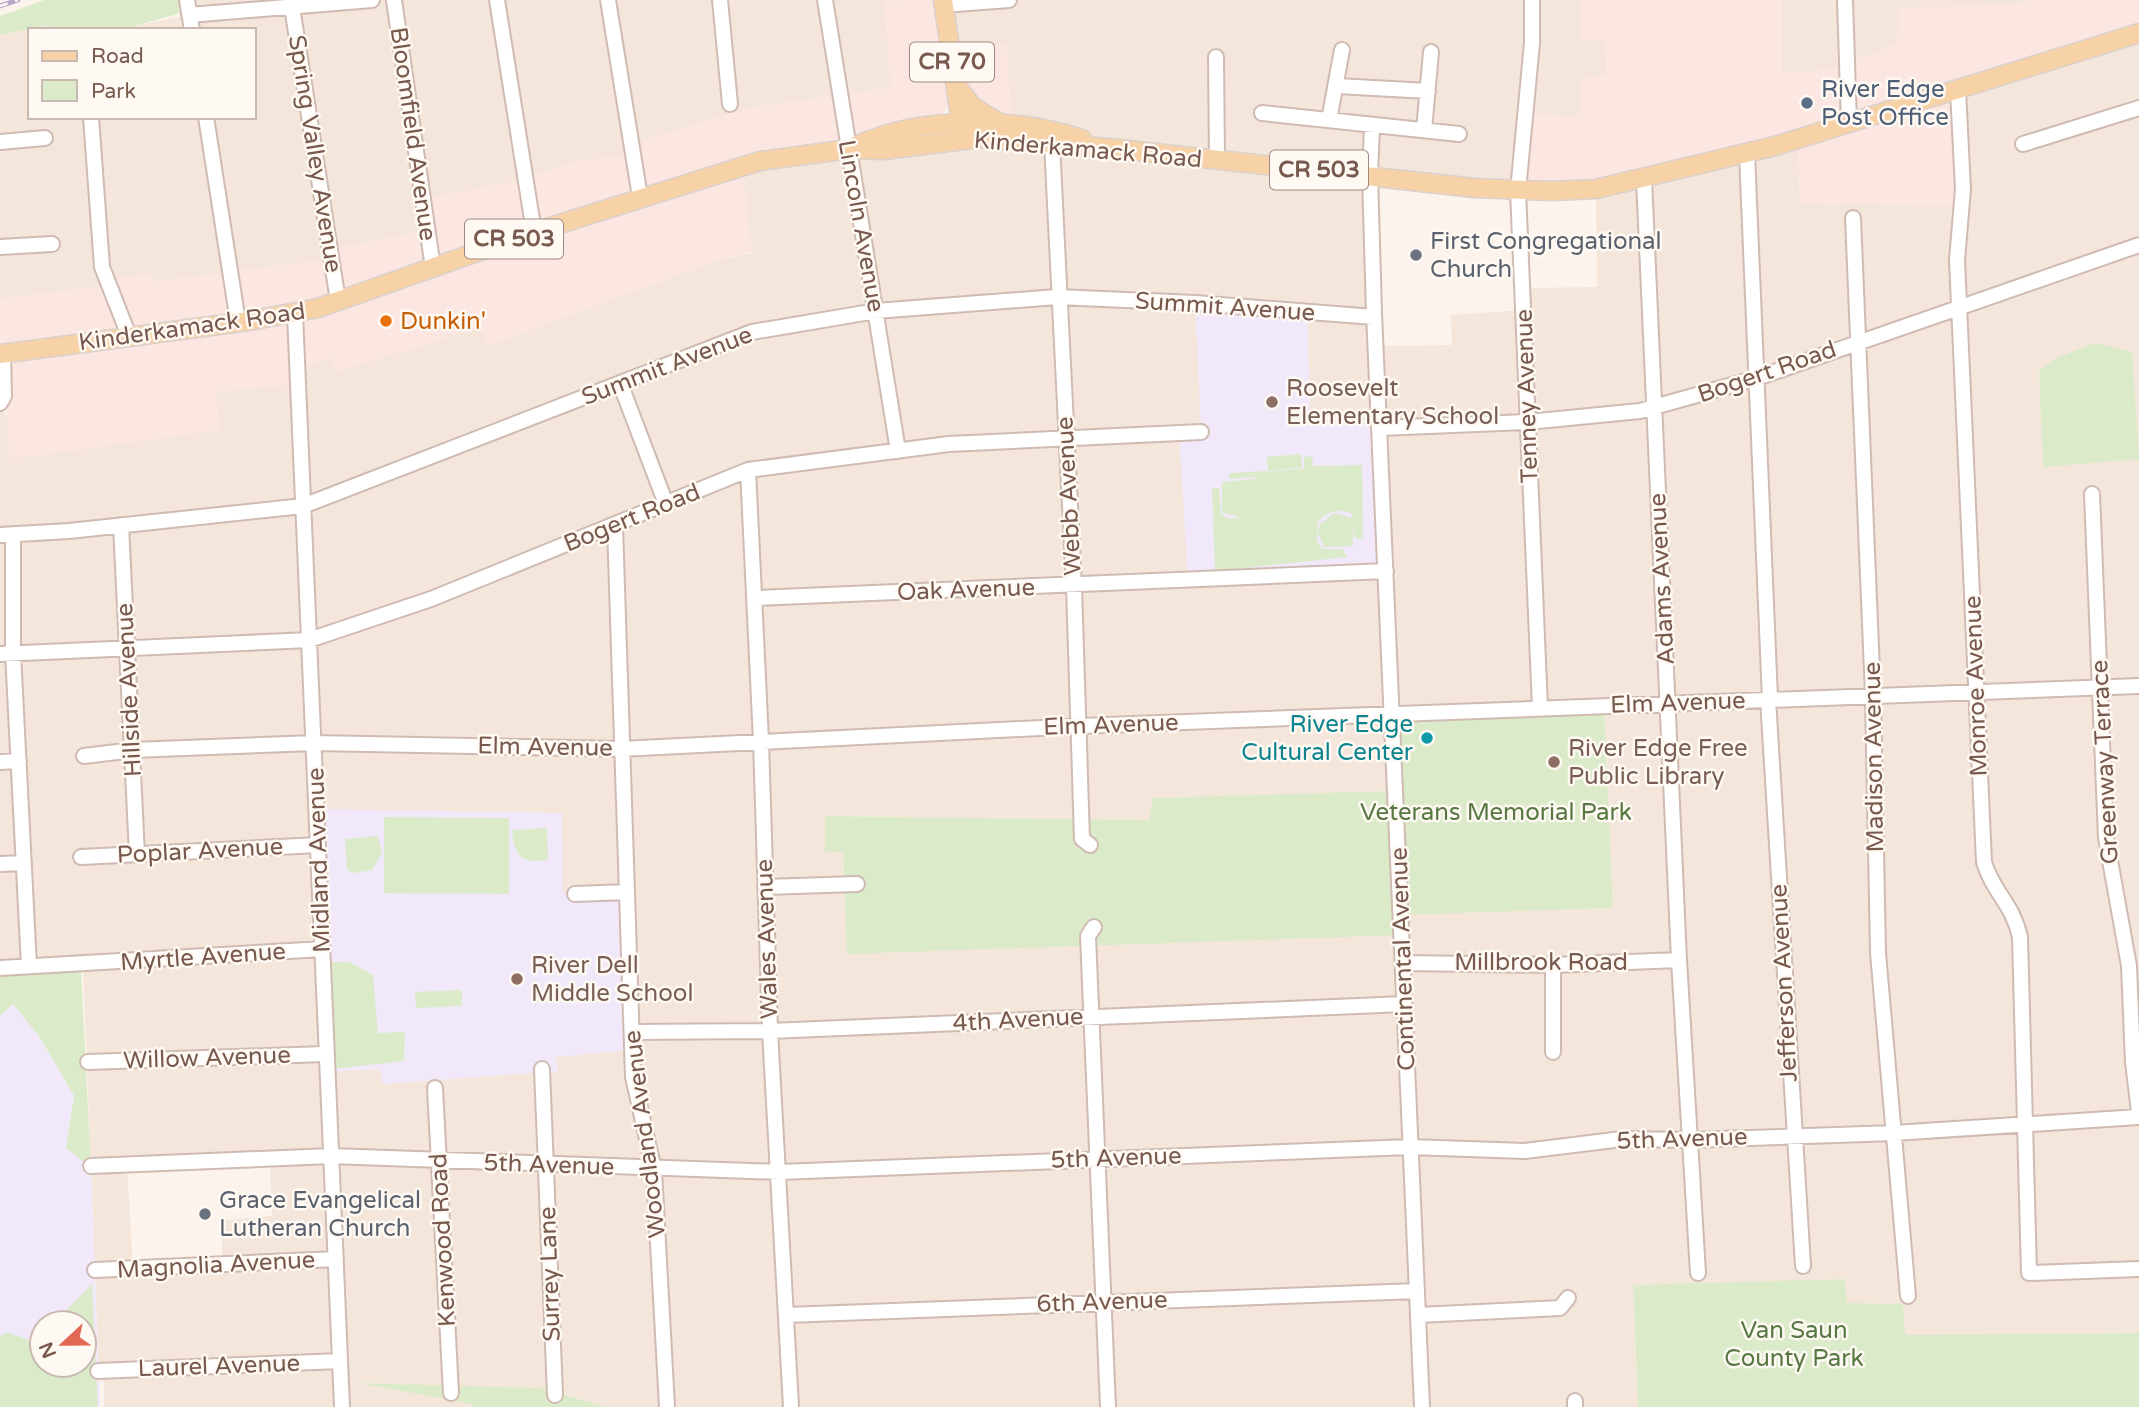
<svg xmlns="http://www.w3.org/2000/svg" width="2139" height="1407" font-family="'Varela Round',sans-serif">
  <style>
    .residential { fill: #f4e6db; fill-rule: evenodd }
    .commercial { fill: #fce6e1 }
    .education { fill: #f1e8f9; fill-rule: evenodd }
    .green { fill: #dbebca }
    .lines { fill: none; stroke-linecap: round; stroke-linejoin: round }
    .minor-casing { stroke: #cfbbb1; stroke-width: 18 }
    .major-casing { stroke: #d9d1cd; stroke-width: 21 }
    .minor { stroke: #fff; stroke-width: 14 }
    .major { stroke: #f8d2a7; stroke-width: 18 }
    .rail-casing { stroke: #b6a9c8; stroke-width: 5 }
    .rail { stroke: #fff9f3; stroke-width: 2.5; stroke-dasharray: 8; stroke-linecap: butt }
    .service-dot { fill: #5c6f8a; stroke: #fff9f3; stroke-width: 2.5 }
    .worship-dot { fill: #6b7280; stroke: #fff9f3; stroke-width: 2.5 }
    .food-dot { fill: #e8710a; stroke: #fff9f3; stroke-width: 2.5 }
    .education-dot { fill: #8d6e63; stroke: #fff9f3; stroke-width: 2.5 }
    .culture-dot { fill: #0f9aa8; stroke: #fff9f3; stroke-width: 2.5 }
    .labels { text-anchor: middle; dominant-baseline: central; stroke-width: 5; stroke-linejoin: round; paint-order: stroke }
    .shield { fill: #fff9f3; stroke: #a08980; stroke-width: 2 }
    .shield-label { font-size: 23px; font-weight: bold; fill: #78594e }
    .service-label { font-size: 24px; fill: #4e5e75; stroke: #fff9f3; text-anchor: start }
    .street-label { font-size: 24px; fill: #78594e; stroke: #fff9f3 }
    .worship-label { font-size: 24px; fill: #5b616d; stroke: #fff9f3; text-anchor: start }
    .food-label { font-size: 24px; fill: #c56008; stroke: #fff9f3; text-anchor: start }
    .education-label { font-size: 24px; fill: #785e54; stroke: #fff9f3; text-anchor: start }
    .culture-label { font-size: 24px; fill: #0d838f; stroke: #fff9f3; text-anchor: end }
    .park-label { font-size: 24px; fill: #587843; stroke: #fff9f3 }
  </style>
  <rect width="100%" height="100%" fill="#fcf4ec"/>
  <path class="residential" d="M187 0H908L884 3 892 88 744 109 634 157 581 160 525 179 428 231 330 250 331 259 153 282V274L112 285 0 299V35L50 25V30H30V117H254V30H135V26L189 15Z
    M943 0H1581V39H1605L1607 75 1581 117 1518 191 1370 175 1376 346 1452 345 1451 315 1523 310 1522 288 1597 287 1596 189 1798 139 1800 203 1854 204 1958 90 2139 33V1333L1905 1335 1847 1303 1845 1280 1633 1285 1638 1407H104V1382L99 1373 100 1407 83 965 0 968V406L8 418 10 458 219 430 216 391 297 384V368L333 357 337 371 481 327 489 345 715 261 751 253 742 165 1012 126 1006 44 950 52ZM1195 304 1311 423 1379 421 1386 570ZM1604 706 1613 908 1401 914 847 954 843 851 825 816 1149 820 1154 798 1396 792ZM323 809 563 894H575L556 1057 558 1071 383 1084ZM270 1159 272 1216 222 1220V1263L133 1269 127 1165Z
    M1782 0H2032L1897 44 1862 58 1849 69 1781 73Z"/>
  <path class="commercial" d="M908 0H943L951 52 1006 43 1012 126 953 96 940 119 742 165 751 252 715 261 489 345 480 328 336 372 333 357 297 368 298 384 216 391 219 430 10 459 3 354H0V299L111 285 113 277 153 274V282L331 259 330 250 427 231 423 199 525 179 581 160 633 157 632 144 744 109 891 88 884 3Z
    M1580 0H1782V73L1848 69V56L1862 58 1897 44 1898 8 2021 4 2032 0H2139V33L1958 90 1962 206 1800 203 1798 140 1644 179 1518 191 1524 113 1581 117V79L1607 75 1605 39 1581 40Z"/>
  <path class="education" d="M1195 303 1307 312 1311 423 1380 421 1386 571 1188 581 1179 433 1201 432Z
    M323 809 562 813 563 894 627 892 632 1050 556 1057 558 1071 383 1084 380 1069 326 1072Z
    M13 1004 39 1036 74 1096 66 1148 91 1166 100 1407H0V1016ZM42 1323H84V1365H42Z"/>
  <path class="green" d="M44 0H179L180 13 135 26V30H50L49 25 0 35V16Z
    M2096 343 2132 352 2139 459 2043 467 2039 371 2056 358Z
    M1301 454 1302 468 1268 470 1267 457Z
    M1312 456 1313 466 1362 465 1363 540 1355 537 1351 513C1338 508 1327 511 1318 522L1317 540 1322 549H1343L1347 557 1215 571 1212 488H1219L1221 513 1229 519 1239 517 1222 512V482L1253 479 1256 482 1254 477 1230 479 1229 473 1304 469V457Z
    M1334 513 1353 518V546L1324 547 1318 532 1320 524Z
    M1604 706 1613 908 1399 915 1400 935 847 954 843 852H825V816L1149 820 1153 798 1394 791 1391 716Z
    M384 817 509 818V894L384 893Z
    M547 828 548 859C523 866 513 855 512 830Z
    M378 836 382 853 372 870 354 873 347 870 345 839Z
    M330 962H350L373 975 378 1033 405 1032 404 1061 333 1069Z
    M0 968 81 970 91 1168 66 1148 74 1096 39 1036 13 1004 0 1016Z
    M462 990V1006L416 1008 415 992Z
    M1845 1279 1847 1303 1903 1304 1905 1335 2139 1333V1407H1638L1633 1285Z
    M92 1284 98 1407H0V1337L6 1332 35 1342 42 1335V1365H84V1323H54Z
    M360 1383 539 1388 607 1407H472L471 1404Z"/>
  <g class="lines">
    <defs>
      <path id="minor" d="M187 0 192 30
        M394 0 433 268
        M497 0 534 232
        M608 0 640 197
        M720 0 730 104
        M825 0 898 451
        M1532 0V43L1518 191 1540 708
        M1845 0 1849 124
        M943 5 1009 0
        M292 7 338 301
        M189 15 372 0
        M1216 57 1217 160
        M1337 86 1428 91
        M1958 90 1963 189 1957 260 1984 862C1992 891 2013 904 2020 937L2029 1273 2139 1269
        M1262 113 1459 134
        M91 117 102 267 129 336
        M206 117 238 322
        M1329 120 1342 50
        M1372 125 1370 175 1374 313 1422 1407
        M1424 130 1431 52
        M0 142 45 138
        M1052 143 1074 586 1082 839 1090 845
        M2023 144 2139 108
        M1747 154 1770 699
        M1644 179 1679 960 1698 1273
        M1853 218 1873 695 1878 953 1908 1296
        M0 247 52 244
        M295 314 342 1407
        M620 383 666 504
        M0 403 4 396 3 354
        M1380 428 1528 422 1640 411 1757 378 2139 245
        M748 470 761 741 770 1031 791 1407
        M2092 494 2106 838 2129 966 2133 1062 2139 1112
        M121 525 137 855
        M615 526 633 1077 654 1170 667 1407
        M13 534V653L29 966
        M0 535 69 531 303 506 752 332 876 311 1057 297 1195 303 1374 317
        M756 598 1386 571
        M0 654 309 640 431 599 748 470 949 444 1201 432
        M1768 699 1803 1266
        M84 756 133 750 314 743 621 749 1080 726 2139 686
        M0 762 19 761
        M81 857 318 845
        M0 864 24 863
        M765 887 857 884
        M575 894 627 892
        M1094 927 1088 936 1108 1407
        M1403 963 1553 965 1679 960
        M1553 965V1052
        M0 968 323 949
        M632 1032 770 1031 1404 1004
        M88 1062 325 1054
        M542 1069 555 1395
        M435 1088 451 1393
        M91 1166 331 1156 780 1172 1410 1147 1525 1151 1622 1139 1690 1140 1894 1133 2139 1117
        M95 1270 336 1259
        M787 1315 1417 1291
        M1418 1315 1560 1308 1568 1298
        M98 1371 340 1361
        M1575 1401V1407"/>
      <path id="major" d="M943 0 961 123
        M957 86 973 107 998 122
        M856 146C922 115 1014 117 1082 139
        M0 354 249 321 318 308 534 232 760 161 849 149 883 150 980 138 1110 148 1475 188 1552 191 1596 189 1775 146 2139 33"/>
    </defs>
    <use href="#minor" class="minor-casing"/>
    <use href="#major" class="major-casing"/>
    <use href="#minor" class="minor"/>
    <use href="#major" class="major"/>
    <defs>
      <path id="rail" d="M0 6 18 0"/>
    </defs>
    <use href="#rail" class="rail-casing"/>
    <use href="#rail" class="rail"/>
  </g>
  <circle class="service-dot" cx="1807" cy="103" r="7"/>
  <g class="worship-dot">
    <circle cx="1416" cy="255" r="7"/>
    <circle cx="205" cy="1214" r="7"/>
  </g>
  <circle class="food-dot" cx="386" cy="321" r="7"/>
  <g class="education-dot">
    <circle cx="1272" cy="402" r="7"/>
    <circle cx="1554" cy="762" r="7"/>
    <circle cx="517" cy="979" r="7"/>
  </g>
  <circle class="culture-dot" cx="1427" cy="738" r="7"/>
  <g class="labels">
    <g class="shield">
      <rect x="910" y="42.5" width="84" height="39" rx="5"/>
      <rect x="1270" y="150.5" width="98" height="39" rx="5"/>
      <rect x="465" y="219.5" width="98" height="39" rx="5"/>
    </g>
    <g class="shield-label">
      <text x="952" y="62">CR 70</text>
      <text x="1319" y="170">CR 503</text>
      <text x="514" y="239">CR 503</text>
    </g>
    <g class="service-label">
      <text x="1821" y="89">River Edge<tspan x="1821" dy="28">Post Office</tspan></text>
    </g>
    <g class="street-label">
      <text transform="translate(413 134) rotate(82)">Bloomfield Avenue</text>
      <text transform="translate(1088 150) rotate(5)">Kinderkamack Road</text>
      <text transform="translate(315 154) rotate(81)">Spring Valley Avenue</text>
      <text transform="translate(861 226) rotate(80)">Lincoln Avenue</text>
      <text transform="translate(1225 307) rotate(4)">Summit Avenue</text>
      <text transform="translate(192 327) rotate(-8)">Kinderkamack Road</text>
      <text transform="translate(667 366) rotate(-21)">Summit Avenue</text>
      <text transform="translate(1767 372) rotate(-19)">Bogert Road</text>
      <text transform="translate(1527 396) rotate(-92)">Tenney Avenue</text>
      <text transform="translate(1069 496) rotate(-93)">Webb Avenue</text>
      <text transform="translate(632 518) rotate(-22)">Bogert Road</text>
      <text transform="translate(1662 579) rotate(-93)">Adams Avenue</text>
      <text transform="translate(966 590) rotate(-2)">Oak Avenue</text>
      <text transform="translate(1976 686) rotate(-92)">Monroe Avenue</text>
      <text transform="translate(129 690) rotate(-93)">Hillside Avenue</text>
      <text transform="translate(1678 703) rotate(-2)">Elm Avenue</text>
      <text transform="translate(1111 725) rotate(-2)">Elm Avenue</text>
      <text transform="translate(545 747) rotate(1)">Elm Avenue</text>
      <text transform="translate(1874 757) rotate(-91)">Madison Avenue</text>
      <text transform="translate(2105 762) rotate(-93)">Greenway Terrace</text>
      <text transform="translate(200 851) rotate(-3)">Poplar Avenue</text>
      <text transform="translate(319 860) rotate(-92)">Midland Avenue</text>
      <text transform="translate(767 939) rotate(-92)">Wales Avenue</text>
      <text transform="translate(203 957) rotate(-4)">Myrtle Avenue</text>
      <text transform="translate(1403 959) rotate(-92)">Continental Avenue</text>
      <text x="1541" y="962">Millbrook Road</text>
      <text transform="translate(1784 983) rotate(-93)">Jefferson Avenue</text>
      <text transform="translate(1018 1020) rotate(-3)">4th Avenue</text>
      <text transform="translate(207 1058) rotate(-2)">Willow Avenue</text>
      <text transform="translate(645 1134) rotate(-97)">Woodland Avenue</text>
      <text transform="translate(1682 1139) rotate(-2)">5th Avenue</text>
      <text transform="translate(1116 1158) rotate(-2)">5th Avenue</text>
      <text transform="translate(549 1165) rotate(2)">5th Avenue</text>
      <text transform="translate(443 1240) rotate(-93)">Kenwood Road</text>
      <text transform="translate(216 1265) rotate(-3)">Magnolia Avenue</text>
      <text transform="translate(550 1274) rotate(-92)">Surrey Lane</text>
      <text transform="translate(1102 1302) rotate(-2)">6th Avenue</text>
      <text transform="translate(219 1366) rotate(-2)">Laurel Avenue</text>
    </g>
    <g class="worship-label">
      <text x="1430" y="241">First Congregational<tspan x="1430" dy="28">Church</tspan></text>
      <text x="219" y="1200">Grace Evangelical<tspan x="219" dy="28">Lutheran Church</tspan></text>
    </g>
    <g class="food-label">
      <text x="400" y="321">Dunkin'</text>
    </g>
    <g class="education-label">
      <text x="1286" y="388">Roosevelt<tspan x="1286" dy="28">Elementary School</tspan></text>
      <text x="1568" y="748">River Edge Free<tspan x="1568" dy="28">Public Library</tspan></text>
      <text x="531" y="965">River Dell<tspan x="531" dy="28">Middle School</tspan></text>
    </g>
    <g class="culture-label">
      <text x="1413" y="724">River Edge<tspan x="1413" dy="28">Cultural Center</tspan></text>
    </g>
    <g class="park-label">
      <text x="1496" y="812">Veterans Memorial Park</text>
      <text x="1794" y="1330">Van Saun<tspan x="1794" dy="28">County Park</tspan></text>
    </g>
  </g>
  <rect x="28" y="28" width="228" height="91" fill="#fff9f3" stroke="#c9b9b1" stroke-width="2"/>
  <rect x="42" y="51" width="35" height="10" fill="#f8d2a7" stroke="#c9b9b1" stroke-width="2"/>
  <text x="91" y="63" font-size="21" fill="#78594e">Road</text>
  <rect x="42" y="80" width="35" height="21" fill="#dbebca" stroke="#c9b9b1" stroke-width="2"/>
  <text x="91" y="98" font-size="21" fill="#78594e">Park</text>
  <g transform="translate(63 1344) rotate(248)"><circle r="33" fill="#fff9f3" stroke="#c9b9b1" stroke-width="2"/>
  <path d="M0-5L12 26L0 18L-12 26Z" fill="#e26755"/>
  <text y="-10" font-size="19" font-weight="bold" text-anchor="middle" fill="#78594e">N</text>
  </g>
</svg>
